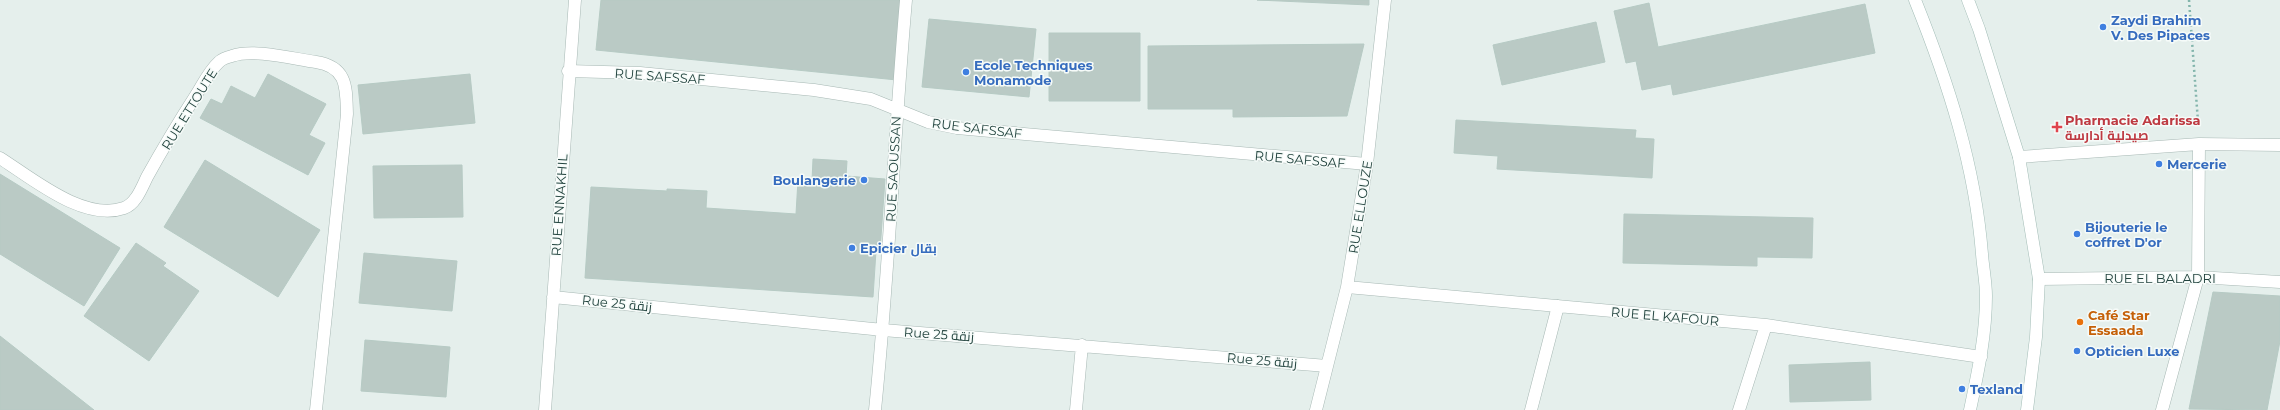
<svg xmlns="http://www.w3.org/2000/svg" width="2280" height="410" font-family="Montserrat,Cairo,sans-serif">
  <style>
    .building { fill: #bacac5; stroke: #b6cac4 }
    .lines { fill: none; stroke-linecap: round; stroke-linejoin: round }
    .street-casing { stroke: #a7b8b4; stroke-width: 13 }
    .secondary-casing { stroke: #a2bcb6; stroke-width: 13 }
    .path { stroke: #83b5ac; stroke-width: 2.5; stroke-dasharray: 2 3; stroke-linecap: butt }
    .street { stroke: #fff; stroke-width: 12 }
    .secondary { stroke: #fff; stroke-width: 12 }
    .shop-dot { fill: #3f7fe0; stroke: #f6fbf9; stroke-width: 1.5 }
    .health-dot { fill: #e0444e; stroke: #f6fbf9; stroke-width: 1.5 }
    .food-dot { fill: #e8710a; stroke: #f6fbf9; stroke-width: 1.5 }
    .labels { text-anchor: middle; dominant-baseline: central; stroke-width: 3; stroke-linejoin: round; paint-order: stroke }
    .shop-label { font-size: 13px; font-weight: bold; fill: #366cbe; stroke: #f6fbf9; text-anchor: start }
    .street-label { font-size: 13px; fill: #22433e; stroke: #f6fbf9 }
    .health-label { font-size: 13px; font-weight: bold; fill: #be3a42; stroke: #f6fbf9; text-anchor: start }
    .food-label { font-size: 13px; font-weight: bold; fill: #c56008; stroke: #f6fbf9; text-anchor: start }
  </style>
  <rect width="100%" height="100%" fill="#e5efec"/>
  <path class="building" d="M601 0H904L897 80 596 50Z
    M1257 0H1369V5Z
    M1649 3 1658 47 1865 4 1875 53 1673 95 1671 84 1642 90 1636 61 1626 63 1614 11Z
    M929 19 1036 29 1029 97 922 87Z
    M1596 22 1605 62 1502 85 1493 45Z
    M1049 33H1140V101H1049Z
    M1364 44 1347 116 1233 117V109H1148V46Z
    M268 74 326 104 309 135 325 143 308 175 200 118 211 99 222 104 231 86 255 98Z
    M470 74 475 123 363 134 358 85Z
    M1456 120 1636 130 1635 138 1654 139 1652 178 1497 169 1498 156 1454 153Z
    M813 159 847 161 846 176 885 179 880 251H876L873 297 585 278 591 187 667 191V189L707 191 706 208 796 214 798 180 812 181Z
    M205 160 320 230 278 297 164 227Z
    M462 165 463 217 374 218 373 166Z
    M0 174 120 248 84 306 0 254Z
    M1624 214 1813 218 1812 258 1757 257V266L1623 263Z
    M136 243 166 263 163 266 199 291 149 361 84 316Z
    M364 253 457 261 452 311 359 303Z
    M2213 292 2280 296V341L2267 410 2189 409Z
    M0 336 94 410H0Z
    M365 340 450 347 446 397 361 391Z
    M1870 362 1871 400 1790 402 1789 365Z"/>
  <g class="lines">
    <defs>
      <path id="street" d="M568 71 640 73 814 90 871 99 928 122 957 128 1367 164
        M2019 157 2199 144 2280 145
        M0 158C33 179 84 222 124 208 136 204 142 187 147 177 163 148 180 120 198 92 204 82 210 70 219 62 222 59 228 57 232 56 253 48 294 59 316 62 348 67 346 88 347 114L316 410
        M2039 279 2198 277 2280 282
        M1347 287 1766 325 1981 357
        M553 297 883 330 1327 366
        M545 410 575 0
        M875 410C889 274 894 137 906 0
        M1076 410 1082 345
        M1316 410 1347 287 1367 164 1385 0
        M1531 410 1558 306
        M1739 410 1766 325
        M2162 410 2198 277 2199 144"/>
      <path id="secondary" d="M1915 0C1948 82 1975 165 1982 254 1983 268 1986 282 1986 296 1986 335 1978 372 1970 410
        M1968 0 1979 29 2019 157 2039 279 2036 337 2027 410"/>
    </defs>
    <use href="#street" class="street-casing"/>
    <use href="#secondary" class="secondary-casing"/>
    <path class="path" d="M2189 0 2198 122"/>
    <use href="#street" class="street"/>
    <use href="#secondary" class="secondary"/>
  </g>
  <g class="shop-dot">
    <circle cx="2103" cy="27" r="4"/>
    <circle cx="966" cy="72" r="4"/>
    <circle cx="2159" cy="164" r="4"/>
    <circle cx="864" cy="180" r="4"/>
    <circle cx="2077" cy="234" r="4"/>
    <circle cx="852" cy="248" r="4"/>
    <circle cx="2077" cy="351" r="4"/>
    <circle cx="1962" cy="389" r="4"/>
  </g>
  <path class="health-dot" d="M2055 121h4v4h4v4h-4v4h-4v-4h-4v-4h4z"/>
  <circle class="food-dot" cx="2080" cy="322" r="4"/>
  <g class="labels">
    <g class="shop-label">
      <text x="2111" y="20">Zaydi Brahim<tspan x="2111" dy="15">V. Des Pipaces</tspan></text>
      <text x="974" y="65">Ecole Techniques<tspan x="974" dy="15">Monamode</tspan></text>
      <text x="2167" y="164">Mercerie</text>
      <text x="856" y="180" text-anchor="end">Boulangerie</text>
      <text x="2085" y="227">Bijouterie le<tspan x="2085" dy="15">coffret D'or</tspan></text>
      <text x="860" y="248">Epicier بقال</text>
      <text x="2085" y="351">Opticien Luxe</text>
      <text x="1970" y="389">Texland</text>
    </g>
    <g class="street-label">
      <text transform="translate(660 76) rotate(4)">RUE SAFSSAF</text>
      <text transform="translate(189 109) rotate(-58)">RUE ETTOUTE</text>
      <text transform="translate(977 128) rotate(7)">RUE SAFSSAF</text>
      <text transform="translate(1300 159) rotate(5)">RUE SAFSSAF</text>
      <text transform="translate(893 169) rotate(-87)">RUE SAOUSSAN</text>
      <text transform="translate(559 205) rotate(-86)">RUE ENNAKHIL</text>
      <text transform="translate(1360 207) rotate(-81)">RUE ELLOUZE</text>
      <text x="2160" y="278">RUE EL BALADRI</text>
      <text transform="translate(617 303) rotate(6)">Rue 25 زنقة</text>
      <text transform="translate(1665 316) rotate(5)">RUE EL KAFOUR</text>
      <text transform="translate(939 334) rotate(4)">Rue 25 زنقة</text>
      <text transform="translate(1262 360) rotate(5)">Rue 25 زنقة</text>
    </g>
    <g class="health-label">
      <text x="2065" y="120">Pharmacie Adarissa<tspan x="2065" dy="15">صيدلية أدارسة</tspan></text>
    </g>
    <g class="food-label">
      <text x="2088" y="315">Café Star<tspan x="2088" dy="15">Essaada</tspan></text>
    </g>
  </g>
</svg>
